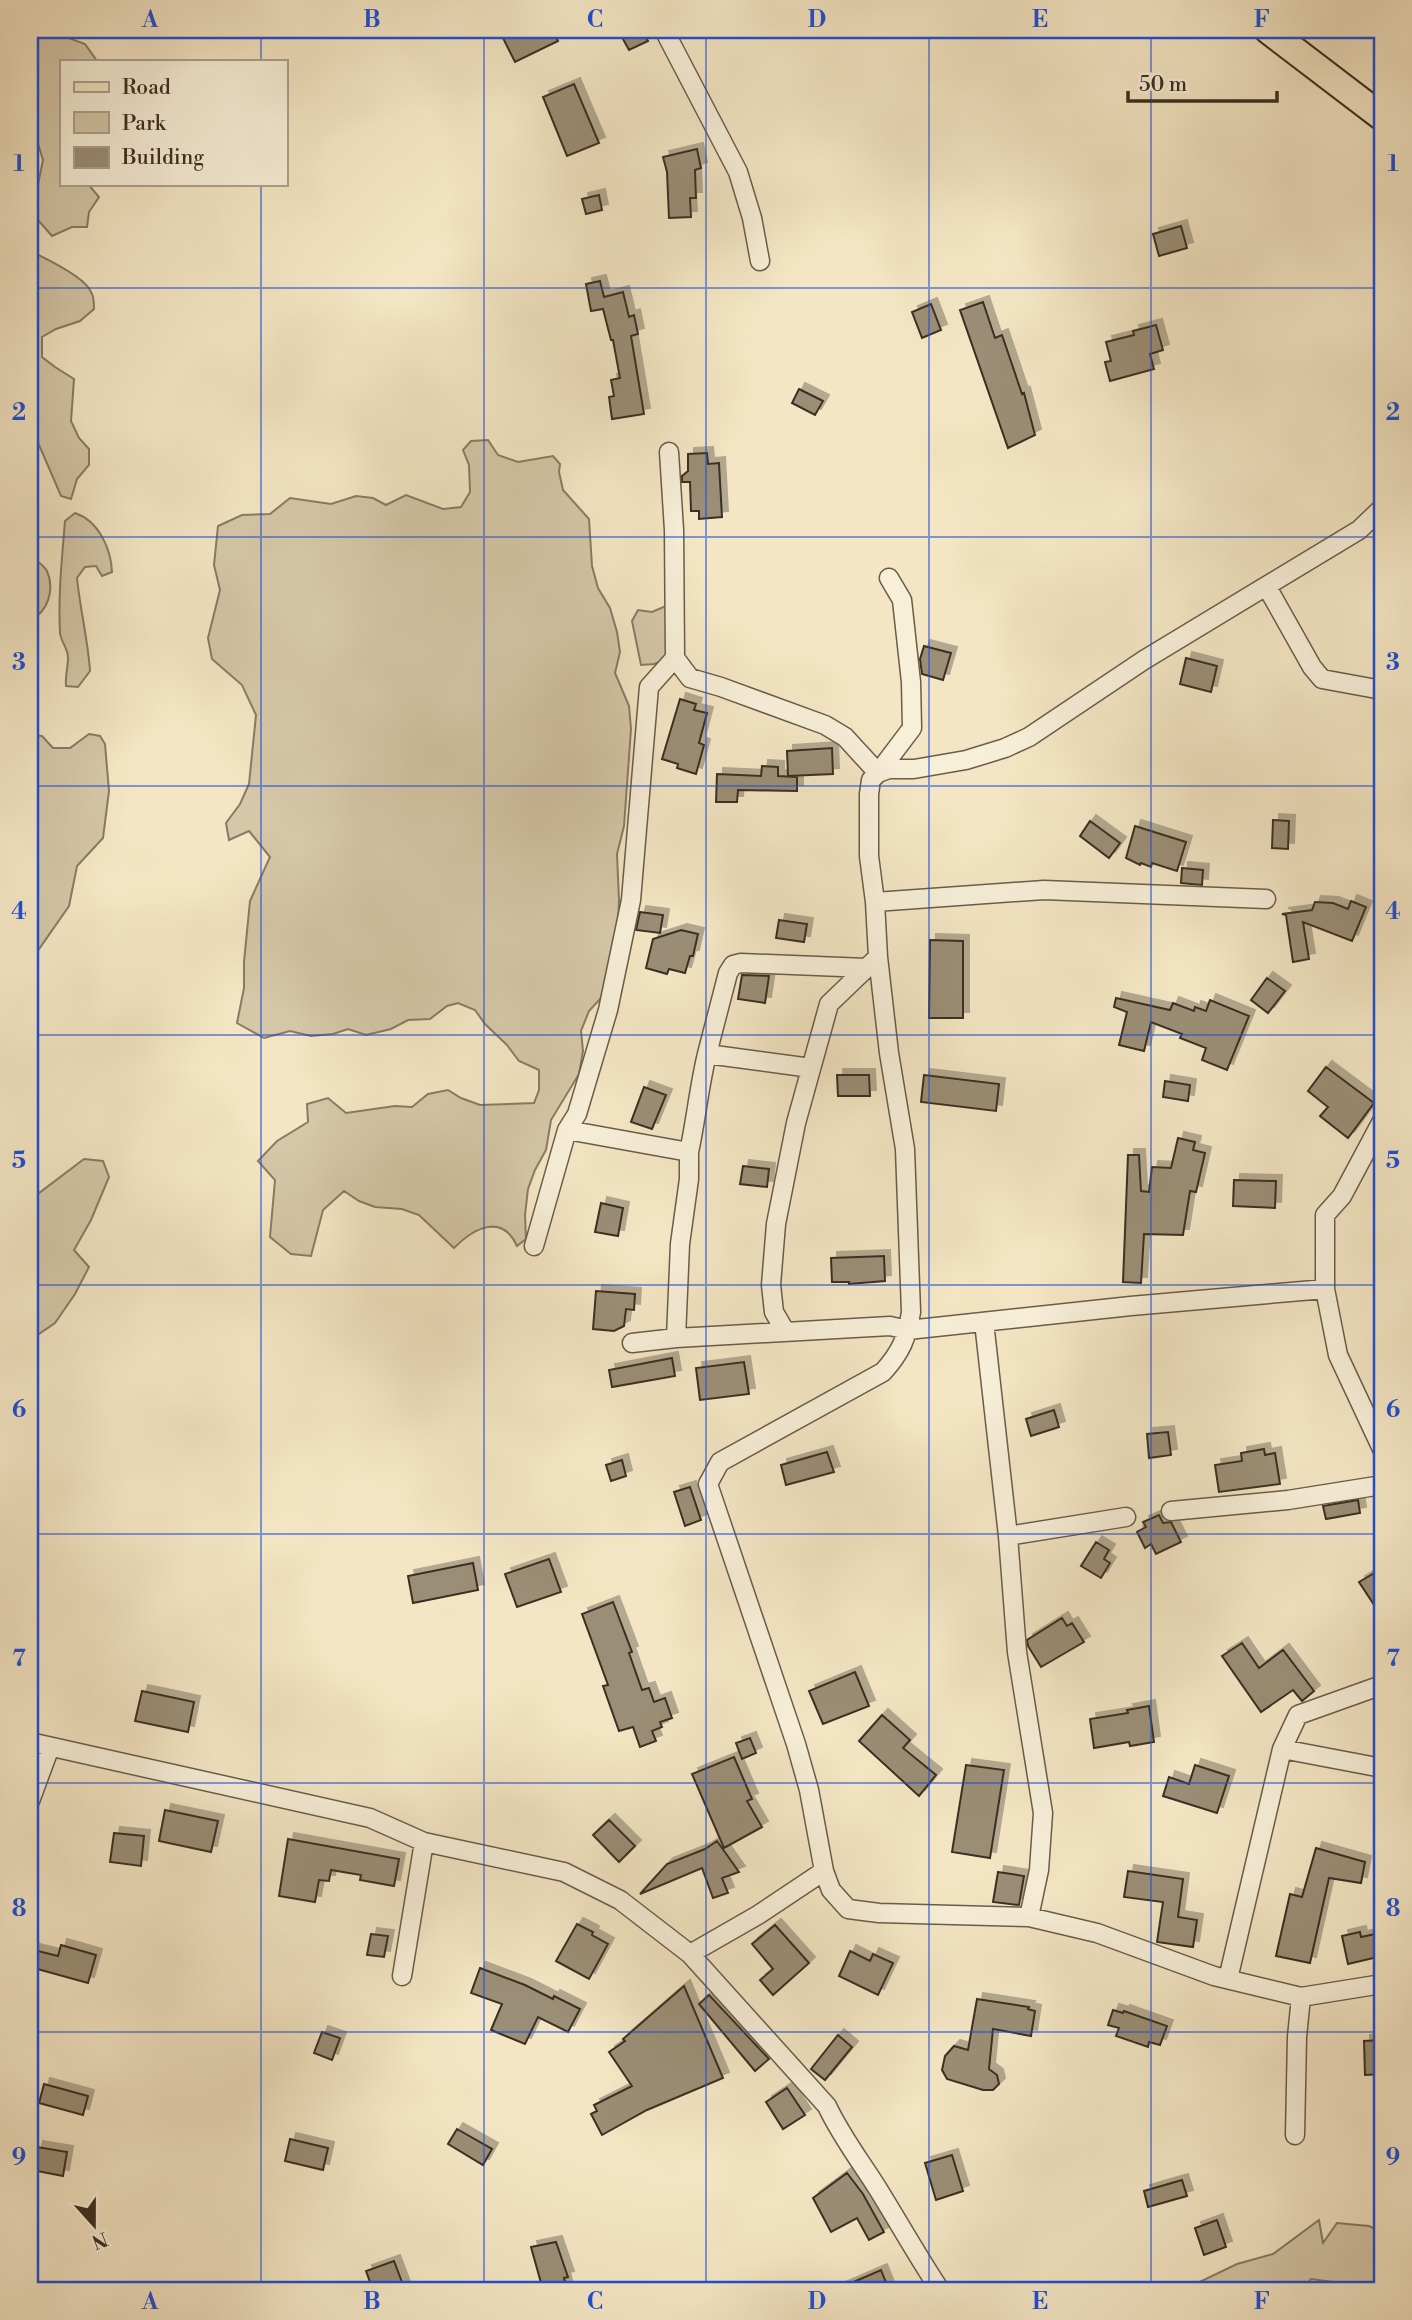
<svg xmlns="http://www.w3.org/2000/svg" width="1412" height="2320" font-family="'Libre Bodoni',serif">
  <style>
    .green { fill: #d5c7a8; stroke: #887b65; stroke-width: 2 }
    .building { fill: #9b8e76; stroke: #3b2f22; stroke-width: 2; filter: url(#shadow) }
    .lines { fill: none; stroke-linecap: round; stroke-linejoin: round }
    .street-casing { stroke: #695d4a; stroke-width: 21 }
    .primary-casing { stroke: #3b2f22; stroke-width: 30 }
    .street { stroke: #f8efd9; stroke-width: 18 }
    .primary { stroke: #f4e6c4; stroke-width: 26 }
    .grid { fill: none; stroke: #1d4ed8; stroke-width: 2; stroke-opacity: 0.55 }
    .neatline { fill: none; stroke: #1d4ed8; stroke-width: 2.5 }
    .grid-label { font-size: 23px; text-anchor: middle; font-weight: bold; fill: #1d4ed8 }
  </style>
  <defs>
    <filter id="shadow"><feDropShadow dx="6" dy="-6" stdDeviation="0" flood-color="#0004"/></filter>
  </defs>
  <rect width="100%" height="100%" fill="#f4e6c4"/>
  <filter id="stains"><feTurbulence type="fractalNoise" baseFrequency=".00286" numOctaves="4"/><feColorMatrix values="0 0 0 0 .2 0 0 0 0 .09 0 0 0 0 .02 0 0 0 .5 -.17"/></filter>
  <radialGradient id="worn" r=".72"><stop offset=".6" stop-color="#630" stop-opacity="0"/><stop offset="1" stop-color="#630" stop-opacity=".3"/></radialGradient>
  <path class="green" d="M30 30H55L60 35 85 44 97 61H61V184H88L99 197 89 212 87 227H72L52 236 37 219 34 204 43 160 30 118 32 85 30 79Z
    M30 251C45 258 85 277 91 292 94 296 94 304 94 309L80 321 56 329 42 337V357L55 367 74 379 71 421 79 438 89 449V465L77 479 71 499 61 496 30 424Z
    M488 440 498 455 518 462 553 456 560 464 559 472 563 490 589 519 592 566 598 588 610 608 617 632 620 652 615 673 629 706 631 729 624 826 617 854 619 900 618 928 601 998 589 1011 581 1031 583 1051 579 1074 551 1120 546 1150 535 1170 528 1189 525 1215 526 1239 517 1246C502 1213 474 1228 454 1248L419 1215 402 1209 375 1207 359 1201 344 1191 323 1210 311 1256 291 1254 270 1237 275 1180 258 1161 277 1141 308 1122 307 1104 328 1098 346 1113 395 1106 412 1107 428 1094 448 1090 461 1098 480 1105 534 1103 539 1090V1070L519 1061 507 1045 485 1024 475 1010 458 1003 447 1006 430 1019 408 1020 391 1029 366 1035 348 1029 333 1034 311 1036 290 1031 264 1038 237 1023 244 988V962L250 901 270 857 249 831 229 840 226 823 240 804 249 784 256 715 242 685 212 659 208 638 220 590 214 565 218 526 242 515 270 514 290 498 331 504 356 496 373 498 386 505 406 495 443 509 461 507 470 492 469 465 463 450 471 441Z
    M75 513C99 521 111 549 112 572L102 576 96 566 85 567 77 578C80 609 88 640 90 671L78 687 66 686C65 676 68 668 68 658 68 648 61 642 60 633 58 595 62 558 65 521Z
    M30 556C35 560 44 565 47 571 55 590 48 612 30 620Z
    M666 606 672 640 665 660 654 664 641 665 632 621 638 610 652 612Z
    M89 734 100 736 105 744 109 791 103 838 77 866 69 906 39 949 30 951V735L42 736 53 748H70Z
    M84 1159 103 1161 109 1177 91 1220 74 1250 89 1267 75 1294 55 1323 30 1340V1198L35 1196Z
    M1319 2220 1323 2243 1337 2223 1369 2226 1382 2232V2290H1357L1340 2283 1311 2279 1303 2290C1291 2290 1252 2287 1244 2290H1183L1237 2264 1273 2254Z"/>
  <path class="building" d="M499 30H553L558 41 515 62Z
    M618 30H642L648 41 629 50Z
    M574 84 599 143 567 156 543 97Z
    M697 149 701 168 695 170 696 198H690L691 217 669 218 667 172 663 157Z
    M599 195 602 210 586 214 582 199Z
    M1181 226 1187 248 1159 256 1153 234Z
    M600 281 604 297 623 292 629 317 634 315 638 334 631 336 644 414 612 419 609 397 614 396 611 380 620 378 613 340H611L603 309 591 311 586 284Z
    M983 302 995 338 1002 335 1022 394 1024 393 1035 435 1008 448 960 310Z
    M931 304 941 330 922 338 912 312Z
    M1156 325 1163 350 1150 354 1154 369 1110 381 1105 362 1111 361 1106 342 1134 335 1133 331Z
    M799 389 823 401 815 415 792 403Z
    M707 453 708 464 719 463 722 517 699 519V511H691L690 482H682V476L688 471V454Z
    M924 646 951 653 943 680 922 674 920 659Z
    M1186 658 1217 666 1211 692 1180 684Z
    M680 699 696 704 694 710 707 713 699 743 704 745 696 774 677 768 678 764 662 759Z
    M832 748 833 774 788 776 787 751Z
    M762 766 778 767V776L797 777V791L738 790 737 802H716L717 774 761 776Z
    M1273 820 1289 821 1288 849 1272 848Z
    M1090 821 1120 843 1109 858 1080 836Z
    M1135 826 1186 842 1177 871 1152 863 1151 867 1141 863 1140 865 1126 858Z
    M1182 868 1203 870 1202 885 1181 883Z
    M1351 901 1366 907 1352 941 1303 922 1309 959 1293 962 1286 915 1282 914 1312 910 1315 902 1333 903 1348 909Z
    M640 912 663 915 660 933 636 930Z
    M779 920 807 924 804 942 776 938Z
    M681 930 698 934 693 956H690L685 973 669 969 667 974 646 968 653 939Z
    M930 940 963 941V1018H929Z
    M742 975 769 976 765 1003 738 999Z
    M1267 978 1285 991 1268 1013 1251 1000Z
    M1116 998 1170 1010 1173 1003 1194 1011 1195 1007 1206 1011 1210 1000 1249 1016 1227 1070 1202 1060 1206 1048 1180 1038 1182 1034 1151 1022 1144 1051 1119 1045 1127 1012 1114 1007Z
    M1326 1067 1374 1103 1348 1138 1320 1116 1328 1107 1308 1091Z
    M837 1075H869L870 1096H838Z
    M924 1075 999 1084 996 1111 921 1102Z
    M1165 1081 1190 1085 1188 1101 1163 1097Z
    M644 1087 666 1095 652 1129 631 1122Z
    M1178 1138 1195 1142 1193 1150 1205 1153 1196 1192 1190 1191 1183 1235 1144 1234 1141 1283 1123 1282 1128 1155H1139L1141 1191 1149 1192 1152 1167 1171 1168Z
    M743 1166 769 1169 767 1187 740 1184Z
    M1234 1180 1276 1181 1275 1208 1233 1206Z
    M601 1203 623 1208 618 1236 595 1232Z
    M884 1256 885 1281 849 1284V1282H832L831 1258Z
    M596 1291 635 1294 634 1310 626 1309 624 1326 614 1331 593 1329Z
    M672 1358 675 1376 612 1387 609 1370Z
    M744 1362 749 1394 700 1400 696 1368Z
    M1054 1410 1059 1427 1031 1436 1026 1419Z
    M1168 1432 1171 1455 1149 1458 1147 1434Z
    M1264 1449 1265 1455 1275 1453 1280 1484 1219 1492 1215 1465 1242 1461 1241 1453Z
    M827 1452 834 1472 786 1485 781 1465Z
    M622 1460 626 1476 611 1481 606 1465Z
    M690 1487 701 1520 685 1526 674 1492Z
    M1358 1500 1360 1513 1326 1519 1323 1506Z
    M1159 1515 1163 1523 1171 1522 1181 1542 1156 1554 1151 1544 1145 1548 1137 1532 1146 1527 1143 1522Z
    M1096 1542 1109 1550 1104 1559 1110 1563 1101 1578 1081 1566Z
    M549 1559 561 1592 517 1607 505 1574Z
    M473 1563 478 1590 413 1603 408 1576Z
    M1376 1572 1382 1582V1617L1359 1582Z
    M613 1602 632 1652 629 1653 642 1690 649 1688 654 1702 665 1698 672 1718 660 1722 662 1727 652 1731 656 1741 640 1747 633 1727 619 1731 603 1686 608 1685 582 1614Z
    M1062 1618 1067 1626 1072 1623 1084 1642 1041 1667 1028 1646 1027 1640Z
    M1242 1643 1259 1668 1283 1650 1314 1691 1302 1701 1293 1690 1261 1712 1222 1656Z
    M855 1672 869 1706 823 1724 809 1691Z
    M142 1691 194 1702 188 1732 135 1721Z
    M1149 1706 1154 1742 1130 1746 1129 1742 1094 1748 1090 1719 1128 1713 1127 1710Z
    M882 1715 910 1740 903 1748 936 1775 919 1796 859 1741Z
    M750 1738 756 1753 742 1759 736 1743Z
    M734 1757 752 1799 747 1801 762 1827 724 1848 692 1774Z
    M966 1765 1004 1770 990 1858 952 1852Z
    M1195 1765 1229 1776 1217 1813 1163 1796 1169 1777 1189 1784Z
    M165 1810 218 1821 211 1852 159 1841Z
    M609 1820 635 1846 619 1862 593 1835Z
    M114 1833 144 1836 141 1866 110 1862Z
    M288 1839 399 1859 394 1886 360 1880 361 1875 331 1870 329 1881 319 1880 315 1902 279 1896Z
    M717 1841 739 1872 722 1878 728 1893 713 1898 702 1868 640 1894 667 1864 705 1849Z
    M1316 1848 1365 1862 1361 1883 1329 1878 1310 1963 1276 1956 1290 1894 1302 1897Z
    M1128 1871 1183 1879 1178 1917 1197 1920 1193 1947 1157 1942 1163 1902 1124 1897Z
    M998 1872 1024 1876 1019 1905 993 1902Z
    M577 1924 593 1932 592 1935 608 1944 589 1979 556 1961Z
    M775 1925 809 1963 773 1995 760 1980 773 1969 752 1944Z
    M1360 1932 1361 1937 1380 1933 1382 1956 1348 1964 1342 1936Z
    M371 1934 388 1936 384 1957 367 1955Z
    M61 1945 96 1955 88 1983 30 1967V1949L58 1956Z
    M850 1951 870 1961 873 1954 893 1963 878 1995 839 1976Z
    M480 1968 525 1985 553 1999 554 1996 580 2009 568 2032 538 2017 525 2044 491 2030 502 2004 471 1993Z
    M684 1986 723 2078 647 2110 602 2135 591 2114 597 2111 594 2105 632 2086 609 2052 625 2041 623 2039Z
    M709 1995 769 2059 755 2071 699 2004Z
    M977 1999 1029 2007 1028 2009 1035 2011 1031 2036 993 2029 989 2069 997 2075 999 2084 993 2090H983L947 2079 942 2070 945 2056 954 2046 968 2050Z
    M1113 2010 1123 2013 1124 2011 1167 2026 1160 2045 1149 2042 1148 2047 1116 2036 1119 2028 1108 2025Z
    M322 2032 340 2038 332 2060 314 2053Z
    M838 2035 852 2047 825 2080 811 2069Z
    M1382 2040V2074L1365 2075 1364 2041Z
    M44 2084 88 2096 83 2115 39 2103Z
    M787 2088 805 2115 783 2129 766 2102Z
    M457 2129 492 2149 483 2165 448 2144Z
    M290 2139 328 2148 323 2170 285 2161Z
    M37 2147 67 2152 63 2176 32 2170Z
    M952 2155 963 2191 936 2200 925 2163Z
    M847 2173 863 2194 884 2232 869 2240 857 2218 831 2232 813 2198Z
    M1182 2180 1187 2196 1148 2207 1144 2191Z
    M1217 2220 1226 2247 1204 2255 1195 2228Z
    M556 2242 568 2277 564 2278 567 2290H543L531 2247Z
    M394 2261 405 2290H373L366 2271Z
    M881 2270 889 2290H835Z"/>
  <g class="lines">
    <defs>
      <path id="street" d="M664 30 738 172 752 218 760 261
        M669 452 674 530 675 658 690 678 721 687 825 725 845 737 878 773 912 728 911 682 902 600 889 578
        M1382 508 1359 530 1144 660 1029 737 1005 748 966 760 914 769H889L878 773 871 780 869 794V856L875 902 878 957 889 1053 905 1149 911 1312C907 1338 901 1352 883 1372L720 1462 708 1484 796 1744 809 1790 824 1871 831 1890 848 1909 879 1913 1029 1917 1097 1933 1214 1976 1301 1997 1382 1984
        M1267 587 1312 667 1322 679 1382 690
        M875 902 1044 890 1266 899
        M707 1054 728 973 733 965 741 963 866 968
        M567 1130 689 1152V1179L680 1244 676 1338
        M689 1152C696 1120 699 1087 707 1054L811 1068
        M534 1246 567 1130 577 1114 608 1010 631 900 649 687 675 658
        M1325 1289V1215L1342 1196 1382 1121
        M984 1322 1008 1536 1017 1652 1043 1813 1039 1870 1029 1917
        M785 1331 774 1312 771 1285 776 1224 796 1123 829 1004 878 957
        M632 1343 676 1338 890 1326 908 1330 1131 1306 1325 1289 1338 1355 1382 1449
        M1171 1511 1288 1500 1382 1485
        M1008 1536 1126 1517
        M30 1742 370 1818 424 1842 564 1872 620 1900 690 1954 827 2106C841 2136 861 2162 878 2189 899 2223 918 2257 940 2290
        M1282 1749 1382 1768
        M30 1801 50 1747
        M690 1954 758 1915 824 1871
        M402 1976 424 1842
        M1228 1979 1282 1749 1298 1715 1382 1685
        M1295 2135 1297 2037 1301 1997"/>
      <path id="primary" d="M1268 30 1382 117"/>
    </defs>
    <use href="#street" class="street-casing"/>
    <use href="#primary" class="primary-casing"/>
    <use href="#street" class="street"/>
    <use href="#primary" class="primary"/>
  </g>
  <path class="grid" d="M261 30V61M484 30V2290M706 30V2290M929 30V2290M1151 30V2290M261 184V2290M30 288H1382M30 537H1382M30 786H1382M30 1035H1382M30 1285H1382M30 1534H1382M30 1783H1382M30 2032H1382"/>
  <rect width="1412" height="2320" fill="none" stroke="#f4e6c4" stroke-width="77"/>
  <rect x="60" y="60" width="228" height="126" fill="#f8efd9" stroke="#aca290" stroke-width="2"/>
  <rect x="74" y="82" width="35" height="10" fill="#f4e6c4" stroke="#aca290" stroke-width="2"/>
  <text x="122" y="94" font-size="21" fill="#3b2f22">Road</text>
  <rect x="74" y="112" width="35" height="21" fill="#d5c7a8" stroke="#aca290" stroke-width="2"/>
  <text x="122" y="130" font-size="21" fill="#3b2f22">Park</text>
  <rect x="74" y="147" width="35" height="21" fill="#9b8e76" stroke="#aca290" stroke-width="2"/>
  <text x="122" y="164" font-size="21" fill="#3b2f22">Building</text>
  <g transform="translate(94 2225) rotate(159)" stroke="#f8efd9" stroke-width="5" paint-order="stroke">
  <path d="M0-5L12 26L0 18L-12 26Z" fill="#3b2f22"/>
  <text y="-10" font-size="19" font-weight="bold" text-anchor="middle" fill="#3b2f22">N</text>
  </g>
  <path d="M1128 91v10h149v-10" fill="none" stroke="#3b2f22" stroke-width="3.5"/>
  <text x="1139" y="91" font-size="21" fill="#3b2f22" stroke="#f8efd9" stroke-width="5" paint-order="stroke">50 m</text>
  <rect x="38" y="38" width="1336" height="2244" class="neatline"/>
  <g class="grid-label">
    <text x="150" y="27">A</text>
    <text x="372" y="27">B</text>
    <text x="595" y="27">C</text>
    <text x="817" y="27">D</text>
    <text x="1040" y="27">E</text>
    <text x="1262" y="27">F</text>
    <text x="19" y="171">1</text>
    <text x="1393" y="171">1</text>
    <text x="19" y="420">2</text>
    <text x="1393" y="420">2</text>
    <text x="19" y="670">3</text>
    <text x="1393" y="670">3</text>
    <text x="19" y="919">4</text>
    <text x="1393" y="919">4</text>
    <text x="19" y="1168">5</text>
    <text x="1393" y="1168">5</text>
    <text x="19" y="1417">6</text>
    <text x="1393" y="1417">6</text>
    <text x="19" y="1666">7</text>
    <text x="1393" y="1666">7</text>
    <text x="19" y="1916">8</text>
    <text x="1393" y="1916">8</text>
    <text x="19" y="2165">9</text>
    <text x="1393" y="2165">9</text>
    <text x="150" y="2309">A</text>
    <text x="372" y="2309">B</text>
    <text x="595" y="2309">C</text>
    <text x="817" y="2309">D</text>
    <text x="1040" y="2309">E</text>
    <text x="1262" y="2309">F</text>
  </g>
  <rect width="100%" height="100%" filter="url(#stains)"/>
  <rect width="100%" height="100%" fill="url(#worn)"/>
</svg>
